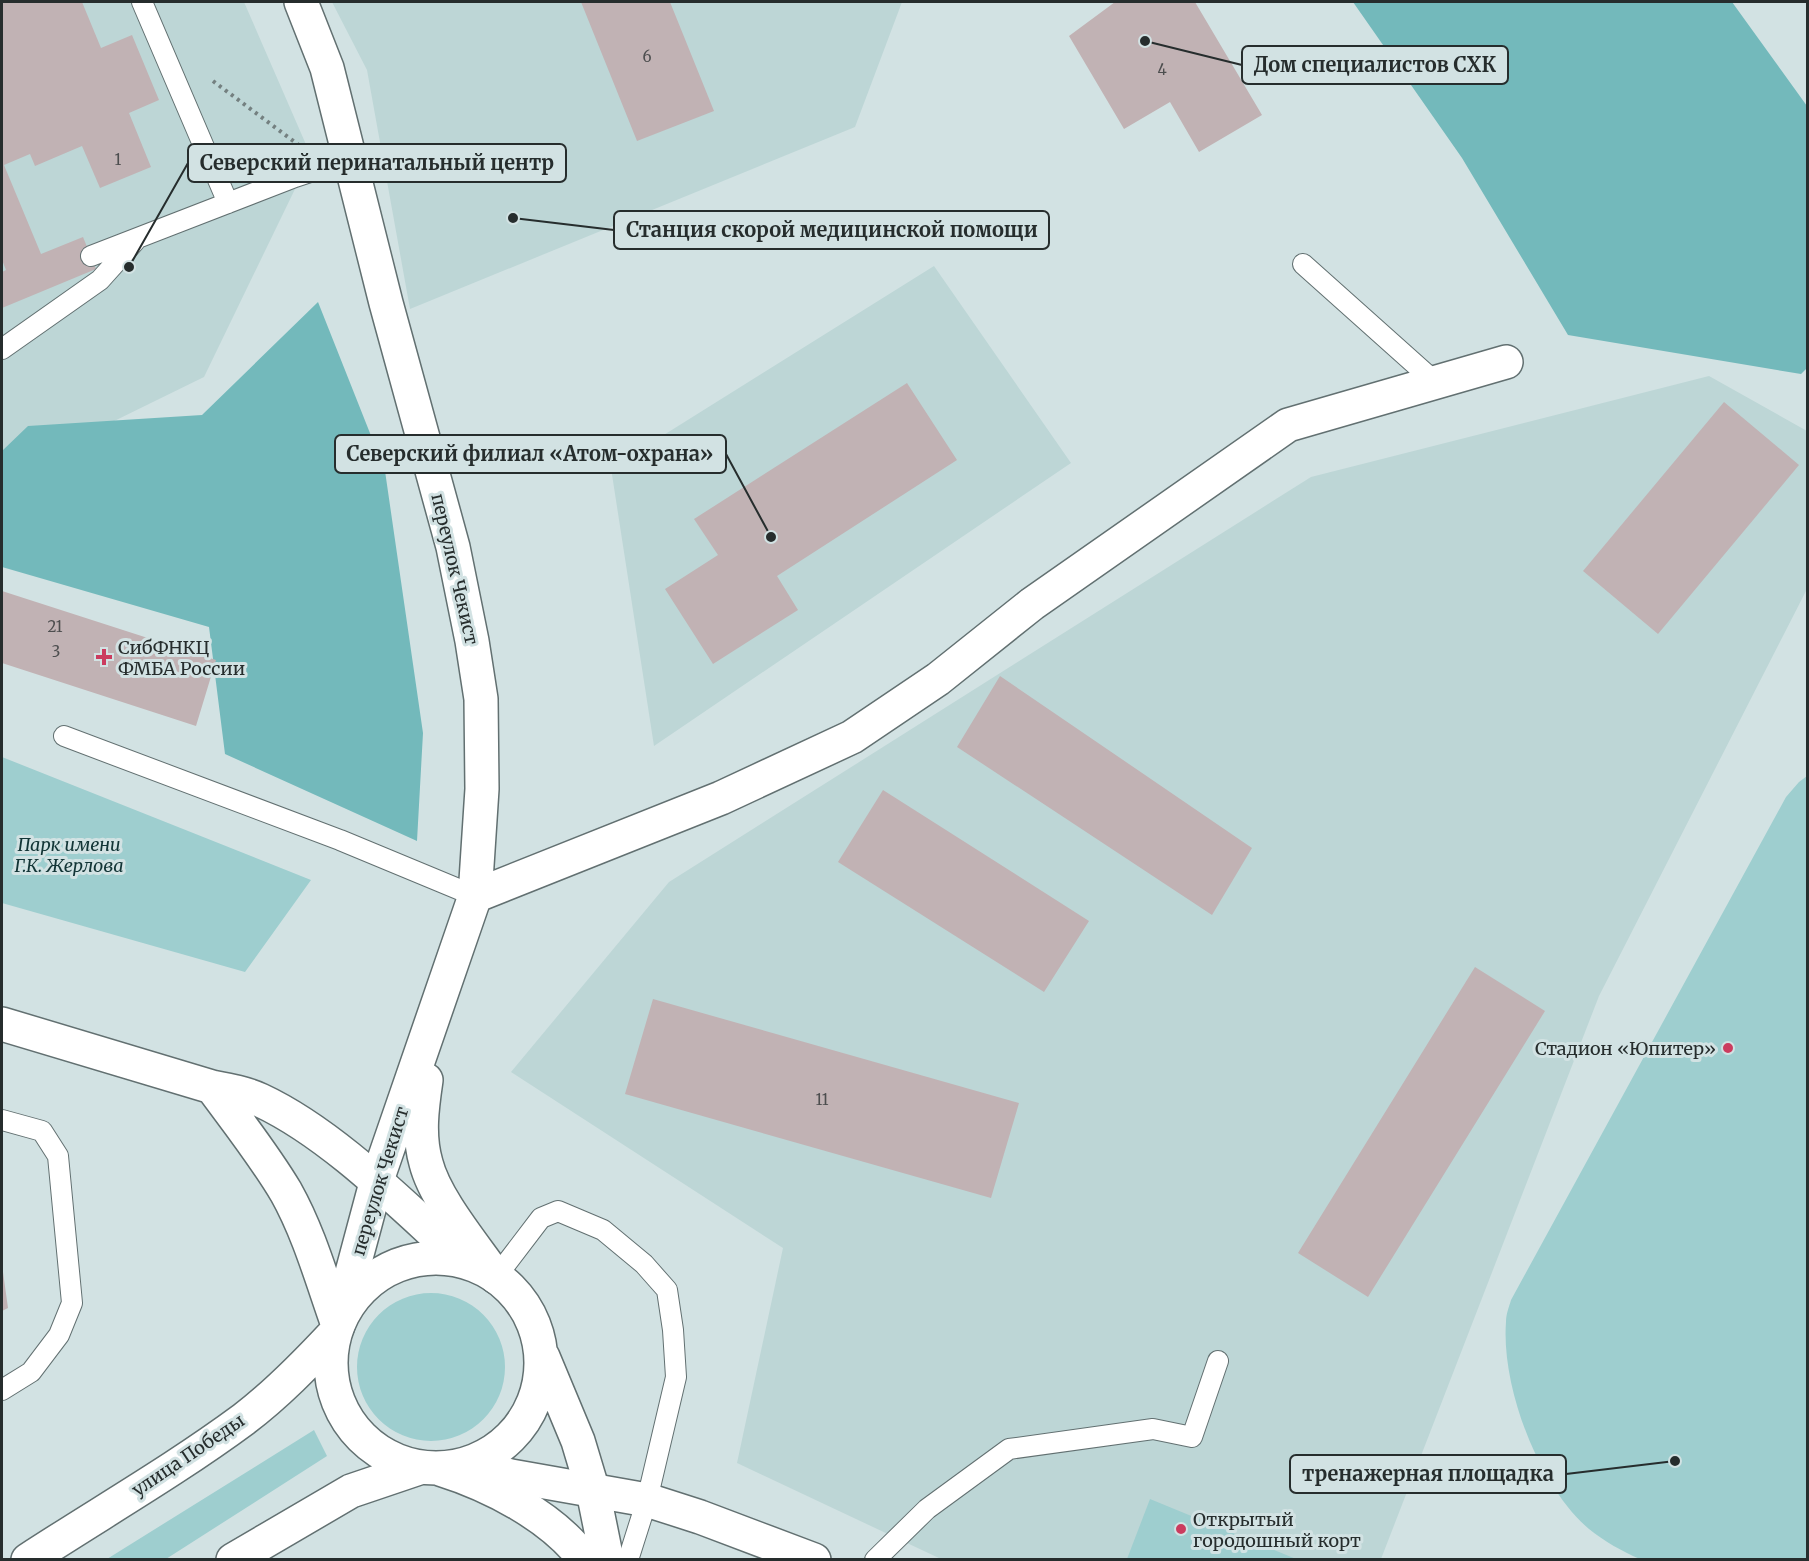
<svg xmlns="http://www.w3.org/2000/svg" width="1809" height="1561" font-family="Merriweather,serif">
  <style>
    .built { fill: #bdd6d6 }
    .green { fill: #9ececf }
    .forest { fill: #73b9bb }
    .building { fill: #c1b2b4 }
    .lines { fill: none; stroke-linecap: round; stroke-linejoin: round }
    .service-casing { stroke: #627071; stroke-width: 22 }
    .minor-casing { stroke: #627071; stroke-width: 36 }
    .tertiary-casing { stroke: #627071; stroke-width: 36 }
    .path { stroke: #748080; stroke-width: 4; stroke-dasharray: 3 4.5; stroke-linecap: butt }
    .service { stroke: #fff; stroke-width: 20 }
    .minor { stroke: #fff; stroke-width: 33 }
    .tertiary { stroke: #fff; stroke-width: 33 }
    .poi-dot { fill: #cb3c5f; stroke: #d2e2e3; stroke-width: 2 }
    .labels { text-anchor: middle; dominant-baseline: central; stroke-width: 6; stroke-linejoin: round; paint-order: stroke }
    .number-label { font-size: 15px; fill: #4d4e4f }
    .street-label { font-size: 18px; fill: #262d2d; stroke: #d2e2e3 }
    .poi-label { font-size: 18px; fill: #262d2d; stroke: #d2e2e3; text-anchor: start }
    .park-label { font-size: 18px; font-style: italic; fill: #123536; stroke: #d2e2e3 }
    .leader { fill: none; stroke: #262d2d; stroke-width: 2 }
    .callout-dot { fill: #262d2d; stroke: #d2e2e3; stroke-width: 2 }
    .callout { fill: #d2e2e3; stroke: #262d2d; stroke-width: 2 }
    .callout-label { font-size: 20px; text-anchor: middle; font-weight: bold; fill: #262d2d }
  </style>
  <rect width="100%" height="100%" fill="#d2e2e3"/>
  <path class="built" d="M2 2H244L311 156 204 377 2 476Z
    M332 2H902L855 127 410 309 367 70Z
    M934 266 1071 463 654 746 611 468Z
    M1709 376 1807 431V589L1599 996 1381 1559H941L737 1463 783 1248 511 1072 669 882 1311 477Z"/>
  <path class="green" d="M2 757 311 880 245 972 2 903Z
    M1807 776V1559H1640C1623 1552 1604 1541 1589 1529 1539 1487 1501 1387 1506 1322 1506 1314 1509 1307 1511 1300L1786 797 1799 782Z
    M357 1367a74 74 0 1 1 148 0a74 74 0 1 1-148 0Z
    M314 1430 327 1456 166 1559H107Z
    M1150 1499 1296 1559H1127Z"/>
  <path class="forest" d="M1353 2H1732L1807 106V368L1801 374 1568 335 1462 158Z
    M318 302 385 471 423 733 417 841 225 754 209 627 2 567V451L28 426 202 415Z"/>
  <path class="building" d="M2 2H82L101 48 132 35 159 100 129 113 151 167 100 188 82 146 35 166 30 154 4 165 41 254 83 237 96 269 2 308V272L6 270 2 260Z
    M581 2H670L714 111 637 141Z
    M1115 2H1195L1262 115 1199 152 1170 102 1124 129 1069 36Z
    M907 383 957 460 777 576 798 610 713 664 665 589 718 555 694 519Z
    M1724 402 1799 465 1658 634 1583 571Z
    M2 591 216 660 196 726 2 663Z
    M1000 676 1252 848 1212 915 957 747Z
    M883 790 1089 921 1044 992 838 862Z
    M1475 967 1545 1011 1368 1297 1298 1253Z
    M653 999 1019 1103 991 1198 625 1094Z
    M2 1272H3L8 1308 2 1311Z"/>
  <g class="lines">
    <defs>
      <path id="service" d="M142 2 228 203
        M91 256 295 177 349 159
        M1303 264 1435 382
        M2 349 100 280 135 241
        M64 736 340 840 475 896
        M2 1120 42 1131 58 1156 72 1303 59 1335 31 1372 2 1390
        M496 1277 541 1218 558 1211 603 1230 644 1264 667 1290 673 1330 676 1377 647 1500 628 1560
        M875 1560 927 1509 1009 1449 1153 1429 1192 1437 1218 1361"/>
      <path id="minor" d="M301 2 327 68 386 303 453 547 472 641 481 699 482 789 475 896 376 1183 338 1325
        M475 896 721 798 852 737 938 679 1032 604 1288 425 1506 362
        M426 1080C422 1107 418 1136 426 1163 435 1199 474 1245 496 1277
        M468 1465 511 1476 647 1500 700 1517 814 1560"/>
      <path id="tertiary" d="M2 1024 212 1087C228 1090 245 1093 260 1100 333 1134 404 1207 464 1261
        M212 1087C237 1121 264 1155 286 1192 309 1233 322 1280 338 1325
        M331 1363a105 105 0 1 1 210 0a105 105 0 1 1-210 0Z
        M543 1357 578 1441 593 1491 607 1560
        M440 1469C491 1485 552 1516 585 1560
        M28 1560C100 1513 175 1470 244 1419 277 1394 306 1364 334 1334
        M233 1560 351 1491 419 1468"/>
    </defs>
    <use href="#service" class="service-casing"/>
    <use href="#minor" class="minor-casing"/>
    <use href="#tertiary" class="tertiary-casing"/>
    <path class="path" d="M213 81 300 146"/>
    <use href="#service" class="service"/>
    <use href="#minor" class="minor"/>
    <use href="#tertiary" class="tertiary"/>
  </g>
  <g class="poi-dot">
    <path d="M101 648h6v6h6v6h-6v6h-6v-6h-6v-6h6z"/>
    <circle cx="1728" cy="1048" r="6"/>
    <circle cx="1181" cy="1529" r="6"/>
  </g>
  <g class="labels">
    <g class="number-label">
      <text x="647" y="56">6</text>
      <text x="1162" y="69">4</text>
      <text x="118" y="159">1</text>
      <text x="55" y="626">21</text>
      <text x="56" y="651">3</text>
      <text x="822" y="1099">11</text>
    </g>
    <g class="street-label">
      <text transform="translate(455 569) rotate(77)">переулок Чекист</text>
      <text transform="translate(380 1181) rotate(-73)">переулок Чекист</text>
      <text transform="translate(188 1455) rotate(-34)">улица Победы</text>
    </g>
    <g class="poi-label">
      <text x="118" y="647">СибФНКЦ<tspan x="118" dy="21">ФМБА России</tspan></text>
      <text x="1716" y="1048" text-anchor="end">Стадион «Юпитер»</text>
      <text x="1193" y="1519">Открытый<tspan x="1193" dy="21">городошный корт</tspan></text>
    </g>
    <g class="park-label">
      <text x="69" y="844">Парк имени<tspan x="69" dy="21">Г.К. Жерлова</tspan></text>
    </g>
  </g>
  <path class="leader" d="M1145 41L1242 65M129 267L188 163M513 218L614 230M771 537L726 454M1675 1461L1566 1474"/>
  <g class="callout-dot">
    <circle cx="1145" cy="41" r="6"/>
    <circle cx="129" cy="267" r="6"/>
    <circle cx="513" cy="218" r="6"/>
    <circle cx="771" cy="537" r="6"/>
    <circle cx="1675" cy="1461" r="6"/>
  </g>
  <g class="callout">
    <rect x="1242" y="46" width="266" height="38" rx="6"/>
    <rect x="188" y="144" width="378" height="38" rx="6"/>
    <rect x="614" y="211" width="435" height="38" rx="6"/>
    <rect x="335" y="435" width="391" height="38" rx="6"/>
    <rect x="1290" y="1455" width="276" height="38" rx="6"/>
  </g>
  <g class="callout-label">
    <text x="1375" y="72">Дом специалистов СХК</text>
    <text x="377" y="170">Северский перинатальный центр</text>
    <text x="832" y="237">Станция скорой медицинской помощи</text>
    <text x="530" y="461">Северский филиал «Атом-охрана»</text>
    <text x="1428" y="1481">тренажерная площадка</text>
  </g>
  <rect width="1809" height="1561" fill="none" stroke="#262d2d" stroke-width="6"/>
</svg>
